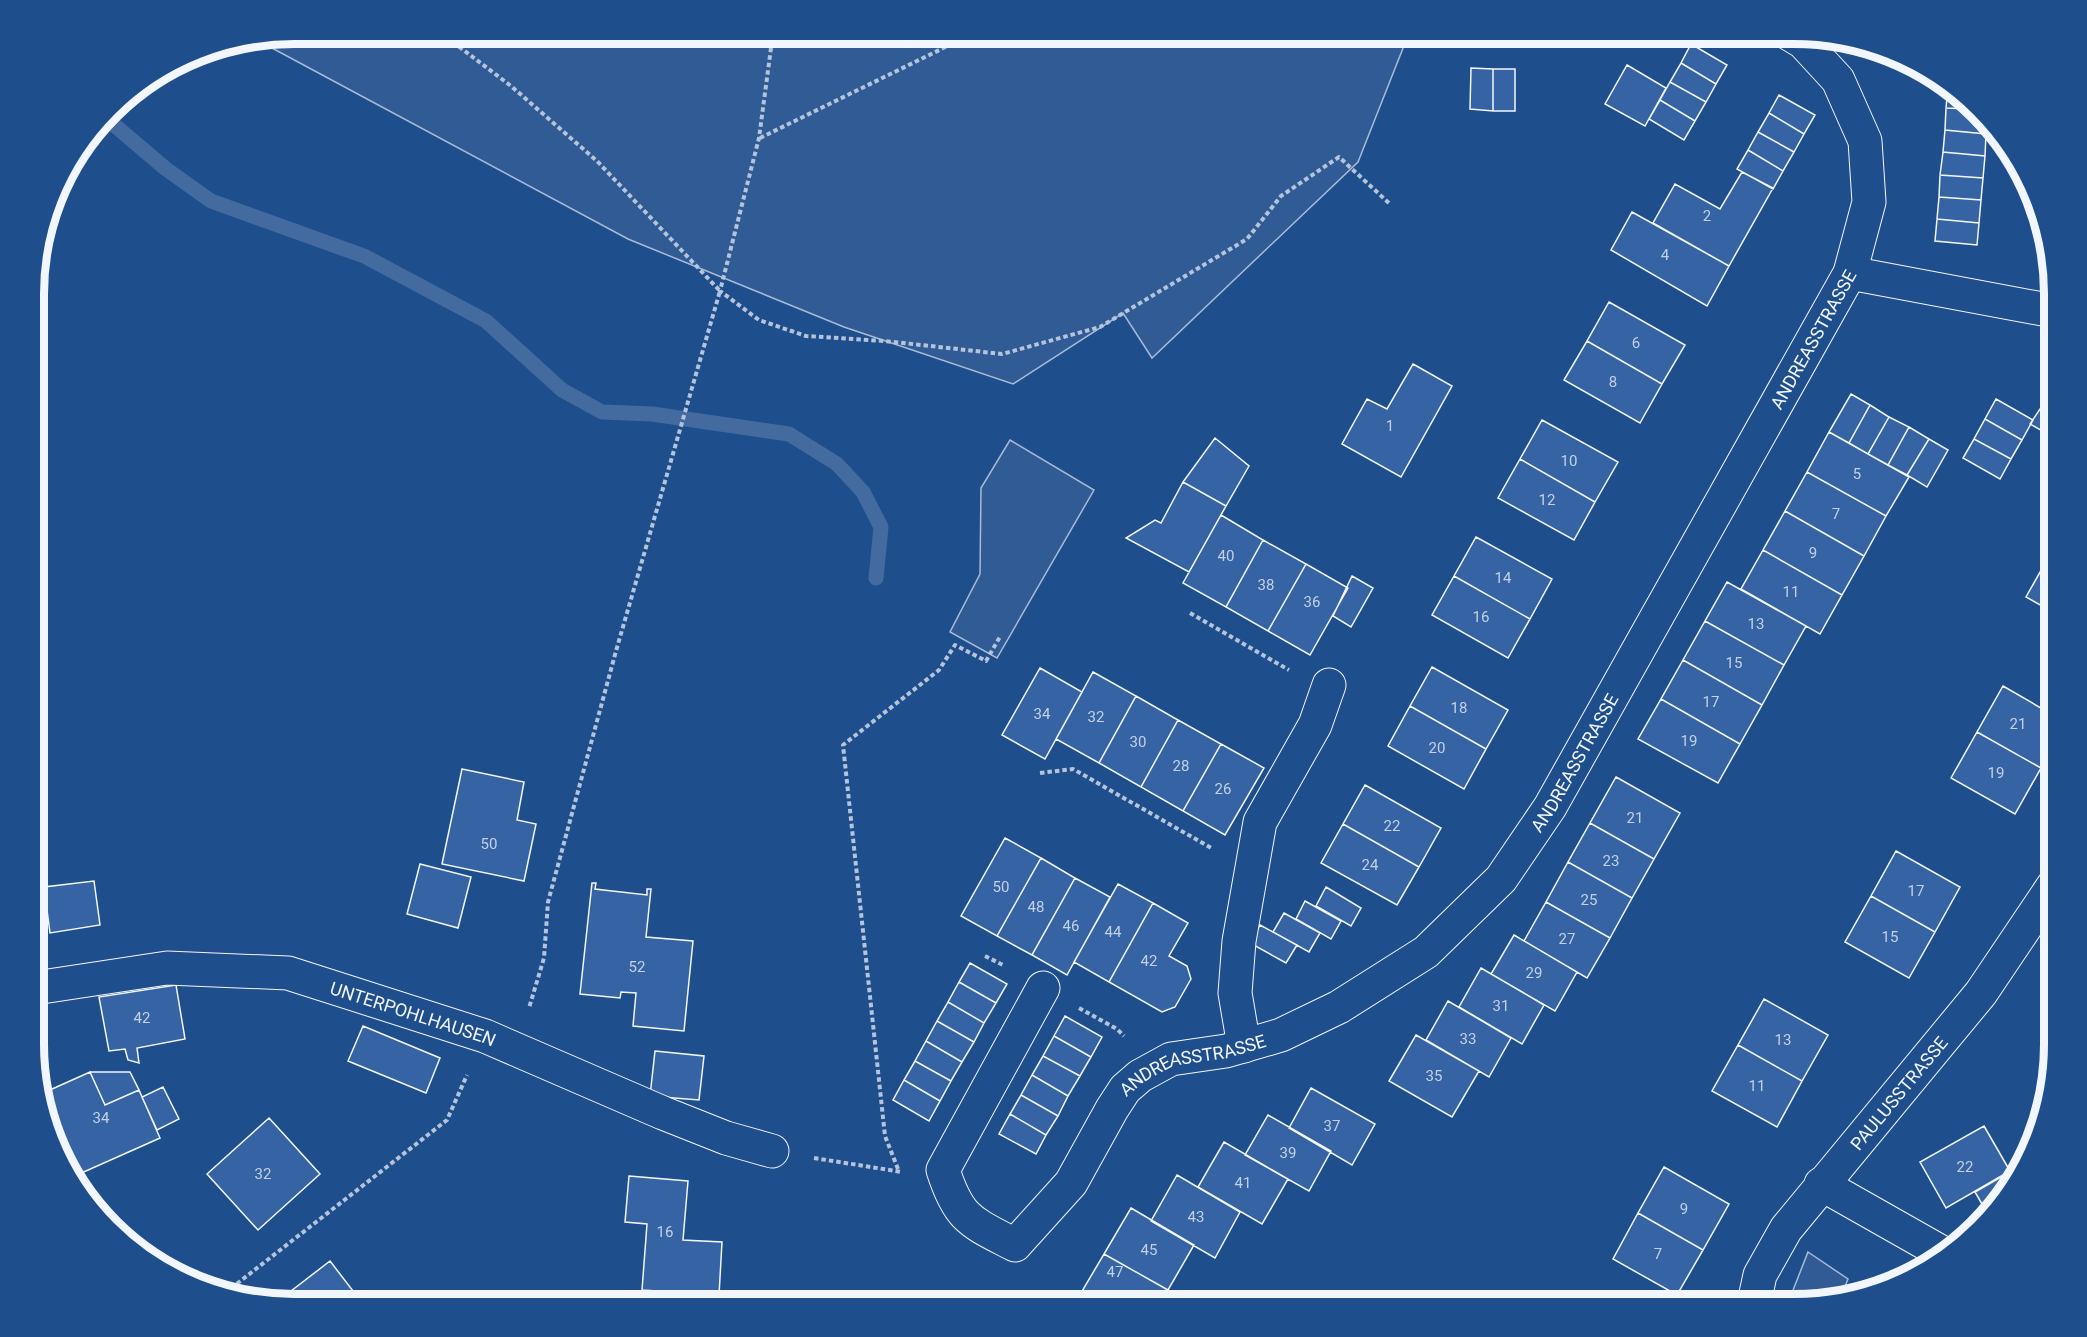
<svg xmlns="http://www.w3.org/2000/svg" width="2087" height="1337" font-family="Roboto,sans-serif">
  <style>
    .built { fill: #305b95; stroke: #a8bbd7; stroke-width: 1.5 }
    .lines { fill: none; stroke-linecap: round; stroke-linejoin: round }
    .stream { stroke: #446ba0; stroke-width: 15 }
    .building { fill: #3563a3; stroke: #f2f6ff; stroke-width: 1.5 }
    .minor-casing { stroke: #f2f6ff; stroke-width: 35 }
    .path { stroke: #b3c4dc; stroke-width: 4; stroke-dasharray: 4.5 3; stroke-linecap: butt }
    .minor { stroke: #1f4e8c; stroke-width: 33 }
    .labels { text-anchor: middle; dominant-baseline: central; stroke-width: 4.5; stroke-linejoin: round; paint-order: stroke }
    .number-label { font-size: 15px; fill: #c3d1e8 }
    .street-label { font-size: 18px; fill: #f2f6ff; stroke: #1f4e8c }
    .rim { fill: none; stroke: #f2f6ff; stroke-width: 8 }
  </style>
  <rect width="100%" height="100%" fill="#1f4e8c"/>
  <path class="built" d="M294 33H1409L1358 162 1152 358 1123 313 1013 384 844 327 628 239 257 40Z
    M1010 440 1094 490 997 658 950 632 980 574 981 488Z
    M1808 1252 1848 1279 1842 1294 1810 1303H1788Z"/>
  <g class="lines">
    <path class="stream" d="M106 118 166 169 211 201 364 256 486 321 562 390 602 412 652 414 789 434 837 464 863 492 881 527 876 578"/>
  </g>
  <path class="building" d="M1691 44 1727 65 1716 84 1681 63Z
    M1681 63 1716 84 1706 102 1670 82Z
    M1627 65 1666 88 1645 126 1605 104Z
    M1471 68 1493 69V111L1470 109Z
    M1493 69H1515V111H1493Z
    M1670 82 1706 102 1695 121 1660 100Z
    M1948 87 1969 109 1946 108Z
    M1779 95 1815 115 1804 134 1769 113Z
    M1660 100 1695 121 1684 140 1649 119Z
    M1946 108 1969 109 1987 129 1986 134 1945 130Z
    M1769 113 1804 134 1794 152 1758 132Z
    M1945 130 1986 134 1985 156 1943 152Z
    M1758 132 1794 152 1783 171 1748 150Z
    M1748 150 1783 171 1773 189 1737 169Z
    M1943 152 1985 156 1983 178 1940 175Z
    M1742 172 1773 188 1729 266 1653 223 1675 184 1720 209Z
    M1940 175 1983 178 1981 200 1939 197Z
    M1939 197 1981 200 1979 223 1937 219Z
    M1632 212 1729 266 1707 306 1611 250Z
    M1937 219 1979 223 1977 245 1935 241Z
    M1609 302 1685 345 1662 384 1587 341Z
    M1587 341 1662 384 1640 423 1564 380Z
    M1413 364 1452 386 1401 477 1342 444 1367 399 1387 409Z
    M2052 387 2053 388V413L2042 406Z
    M1851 394 1870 405 1849 443 1829 432Z
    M1996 399 2033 420 2022 440 1985 419Z
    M1870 405 1889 417 1868 454 1849 443Z
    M2042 406 2053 413V437L2030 424Z
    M1889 417 1909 427 1888 465 1868 454Z
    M1985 419 2022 440 2011 459 1974 439Z
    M1542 420 1618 462 1595 502 1520 459Z
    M1909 427 1929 439 1907 475 1888 465Z
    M1829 432 1909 477 1886 516 1807 472Z
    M1215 438 1249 466 1226 506 1183 482Z
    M1929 439 1948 450 1927 487 1907 475Z
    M1974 439 2011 459 2000 479 1963 458Z
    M1520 459 1595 502 1574 540 1498 498Z
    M1807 472 1886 516 1864 556 1785 511Z
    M1183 482 1226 506 1189 572 1126 538 1155 520 1161 523Z
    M1785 511 1864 556 1842 595 1763 550Z
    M1221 515 1263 540 1226 607 1183 583Z
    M1476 537 1552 579 1530 619 1454 576Z
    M1263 540 1306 564 1268 631 1226 607Z
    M1763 550 1842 595 1820 634 1741 589Z
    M2052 551 2053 552V612L2026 597Z
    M1306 564 1348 588 1310 655 1268 631Z
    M1352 576 1373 588 1351 627 1333 616Z
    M1454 576 1530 619 1508 658 1432 615Z
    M1727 582 1806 626 1784 665 1705 621Z
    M1705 621 1784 665 1762 705 1683 660Z
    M1683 660 1762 705 1740 744 1661 699Z
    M1432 667 1508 710 1486 749 1410 706Z
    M1040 668 1082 692 1045 759 1002 735Z
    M1093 672 1136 696 1099 763 1056 739Z
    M2003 686 2053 715V745L2041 768 1977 732Z
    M1136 696 1178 720 1141 787 1099 763Z
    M1661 699 1740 744 1718 783 1638 739Z
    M1410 706 1486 749 1464 789 1388 746Z
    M1178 720 1221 744 1183 811 1141 787Z
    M1977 732 2041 768 2015 814 1951 778Z
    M1221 744 1264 768 1225 835 1183 811Z
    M462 769 524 782 517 820 536 824 524 881 442 864Z
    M1616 777 1680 813 1654 859 1590 823Z
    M1365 785 1441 828 1419 867 1343 824Z
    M1590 823 1654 859 1632 898 1568 862Z
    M1343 824 1419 867 1397 905 1321 863Z
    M1005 838 1041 858 997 936 961 916Z
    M35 841 47 916 35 918Z
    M1896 851 1960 887 1935 932 1871 896Z
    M1041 858 1075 878 1032 955 997 936Z
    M1568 862 1632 898 1610 938 1546 902Z
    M420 864 471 877 458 928 407 914Z
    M1075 878 1110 897 1067 975 1032 955Z
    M94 881 100 925 50 933 44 887Z
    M592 883H596L595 889 647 895V889H651L646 937 693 941 684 1031 633 1026 636 993 621 992 620 998 580 994Z
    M1118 884 1153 903 1109 982 1074 962Z
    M1326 887 1361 908 1351 926 1316 906Z
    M1871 896 1935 932 1909 978 1845 942Z
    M1305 901 1341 921 1331 939 1296 919Z
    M1546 902 1610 938 1587 978 1524 941Z
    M1153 903 1188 923 1169 956 1187 966 1191 979 1175 1007 1162 1012 1109 982Z
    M1284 913 1320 933 1309 952 1273 932Z
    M1260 925 1297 945 1286 963 1250 943Z
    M1514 935 1577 972 1555 1011 1491 974Z
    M970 963 1007 984 996 1003 959 982Z
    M1481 968 1544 1005 1522 1044 1459 1007Z
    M959 982 996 1003 984 1023 948 1002Z
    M176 985 185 1039 137 1048 139 1063 128 1060 125 1049 109 1051 99 997Z
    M1764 999 1828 1035 1802 1081 1738 1045Z
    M1448 1001 1511 1038 1489 1077 1426 1040Z
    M948 1002 984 1023 974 1042 937 1021Z
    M1065 1016 1102 1037 1091 1057 1054 1036Z
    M937 1021 974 1042 962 1062 926 1041Z
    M363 1026 440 1058 426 1093 348 1061Z
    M1416 1035 1479 1071 1452 1117 1389 1081Z
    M1054 1036 1091 1057 1080 1076 1043 1056Z
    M926 1041 962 1062 951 1081 915 1061Z
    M1738 1045 1802 1081 1777 1127 1712 1091Z
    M655 1051 704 1056 699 1100 650 1096Z
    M1043 1056 1080 1076 1068 1096 1032 1075Z
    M915 1061 951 1081 940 1101 904 1080Z
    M90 1072 105 1105 139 1090 160 1138 77 1175 41 1094Z
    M90 1072H130L139 1090 105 1105Z
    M1032 1075 1068 1096 1058 1116 1021 1095Z
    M904 1080 940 1101 929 1121 893 1100Z
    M163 1087 179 1119 157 1130 142 1097Z
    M1311 1088 1375 1124 1352 1165 1289 1128Z
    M1021 1095 1058 1116 1046 1135 1010 1114Z
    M1010 1114 1046 1135 1036 1154 999 1134Z
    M1268 1115 1331 1151 1309 1191 1245 1155Z
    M269 1118 320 1174 258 1230 207 1174Z
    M1984 1126 2010 1171 1946 1208 1920 1162Z
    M1224 1142 1288 1179 1262 1224 1198 1187Z
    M2022 1165 2010 1189 1986 1211 1975 1192Z
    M1664 1167 1729 1204 1703 1250 1638 1213Z
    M1177 1175 1240 1212 1215 1258 1151 1221Z
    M629 1176 688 1181 683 1240 722 1242 719 1295 642 1290 647 1224 625 1222Z
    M1131 1208 1194 1245 1168 1290 1104 1254Z
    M1638 1213 1703 1250 1677 1295 1613 1259Z
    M1104 1254 1168 1290 1160 1304H1088L1078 1298Z
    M330 1261 363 1304 278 1301Z"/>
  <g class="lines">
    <defs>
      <g id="minor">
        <path d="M1850 273 2053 311"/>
        <path id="s1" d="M35 988 167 968 288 973 485 1036 663 1113 726 1138 772 1151"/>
        <path id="s2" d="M1043 988 943 1170C959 1220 971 1222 1015 1245L1071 1183 1112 1109 1125 1089 1140 1076 1171 1059 1226 1051 1281 1035 1339 1007 1426 952 1501 879 1550 807 1850 273 1869 202 1865 141 1838 80 1803 42 1788 33"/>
        <path d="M1244 1046 1235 993 1239 941 1260 822 1315 725 1329 685"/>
        <path d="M1821 1184 1941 1252"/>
        <path id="s3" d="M1754 1303 1760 1275 1786 1229 1981 993 2053 886"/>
      </g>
    </defs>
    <use href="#minor" class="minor-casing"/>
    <path class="path" d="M441 33 511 86 597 161 720 291 616 651 548 902 544 958 529 1008
      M773 33 759 138 720 291 759 320 806 336 885 341 1002 354 1100 327 1247 239 1281 196 1339 157 1390 204
      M760 138 974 33
      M1190 613 1289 670
      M1040 773 1073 769 1213 849
      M985 956 1005 966
      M1079 1008 1117 1029 1124 1036
      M814 1158 902 1172
      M898 1169 885 1136 843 745 939 670 955 645 986 661 1001 635
      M225 1293 447 1120 467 1075"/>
    <use href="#minor" class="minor"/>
  </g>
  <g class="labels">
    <g class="number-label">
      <text x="1707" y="216">2</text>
      <text x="1665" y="255">4</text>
      <text x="1636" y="343">6</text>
      <text x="1613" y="382">8</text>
      <text x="1390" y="426">1</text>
      <text x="1569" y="461">10</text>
      <text x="1857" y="474">5</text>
      <text x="1547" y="500">12</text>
      <text x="1836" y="514">7</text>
      <text x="1813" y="553">9</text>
      <text x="1226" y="556">40</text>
      <text x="1503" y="578">14</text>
      <text x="1266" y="585">38</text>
      <text x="1791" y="592">11</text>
      <text x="1312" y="602">36</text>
      <text x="1481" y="617">16</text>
      <text x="1756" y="624">13</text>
      <text x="1734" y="663">15</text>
      <text x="1711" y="702">17</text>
      <text x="1459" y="708">18</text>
      <text x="1042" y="714">34</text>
      <text x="1096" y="717">32</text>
      <text x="2018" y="724">21</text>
      <text x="1689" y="741">19</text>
      <text x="1138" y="742">30</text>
      <text x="1437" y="748">20</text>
      <text x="1181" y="766">28</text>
      <text x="1996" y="773">19</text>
      <text x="1223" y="789">26</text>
      <text x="1635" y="818">21</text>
      <text x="1392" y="826">22</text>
      <text x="489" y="844">50</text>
      <text x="1611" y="861">23</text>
      <text x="1370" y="865">24</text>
      <text x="1001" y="887">50</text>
      <text x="1916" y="891">17</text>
      <text x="1589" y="900">25</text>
      <text x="1036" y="907">48</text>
      <text x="1071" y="926">46</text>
      <text x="1113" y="932">44</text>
      <text x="1890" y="937">15</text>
      <text x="1567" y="939">27</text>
      <text x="1149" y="961">42</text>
      <text x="637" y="967">52</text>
      <text x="1534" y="973">29</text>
      <text x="1501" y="1006">31</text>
      <text x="142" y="1018">42</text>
      <text x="1468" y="1039">33</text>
      <text x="1783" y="1040">13</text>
      <text x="1434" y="1076">35</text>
      <text x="1757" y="1086">11</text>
      <text x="101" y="1118">34</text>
      <text x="1332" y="1126">37</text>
      <text x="1288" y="1153">39</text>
      <text x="1965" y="1167">22</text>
      <text x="263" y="1174">32</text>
      <text x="1243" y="1183">41</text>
      <text x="1684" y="1209">9</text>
      <text x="1196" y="1217">43</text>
      <text x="665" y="1232">16</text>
      <text x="1149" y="1250">45</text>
      <text x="1658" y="1254">7</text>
      <text x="1115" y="1272">47</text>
    </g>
    <g class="street-label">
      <text stroke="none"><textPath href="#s2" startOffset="1572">ANDREASSTRASSE</textPath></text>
      <text stroke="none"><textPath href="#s2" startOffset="1086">ANDREASSTRASSE</textPath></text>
      <text stroke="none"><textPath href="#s1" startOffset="386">UNTERPOHLHAUSEN</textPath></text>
      <text stroke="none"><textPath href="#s2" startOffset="582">ANDREASSTRASSE</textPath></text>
      <text stroke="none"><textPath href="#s3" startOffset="258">PAULUSSTRASSE</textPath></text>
    </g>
  </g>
  <path d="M0 0H2087V1337H0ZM294 44H1794A250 250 0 0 1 2044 294V1044A250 250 0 0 1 1794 1294H294A250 250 0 0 1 44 1044V294A250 250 0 0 1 294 44Z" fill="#1f4e8c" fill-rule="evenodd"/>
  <path class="rim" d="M294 44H1794A250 250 0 0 1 2044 294V1044A250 250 0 0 1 1794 1294H294A250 250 0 0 1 44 1044V294A250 250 0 0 1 294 44Z"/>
</svg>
